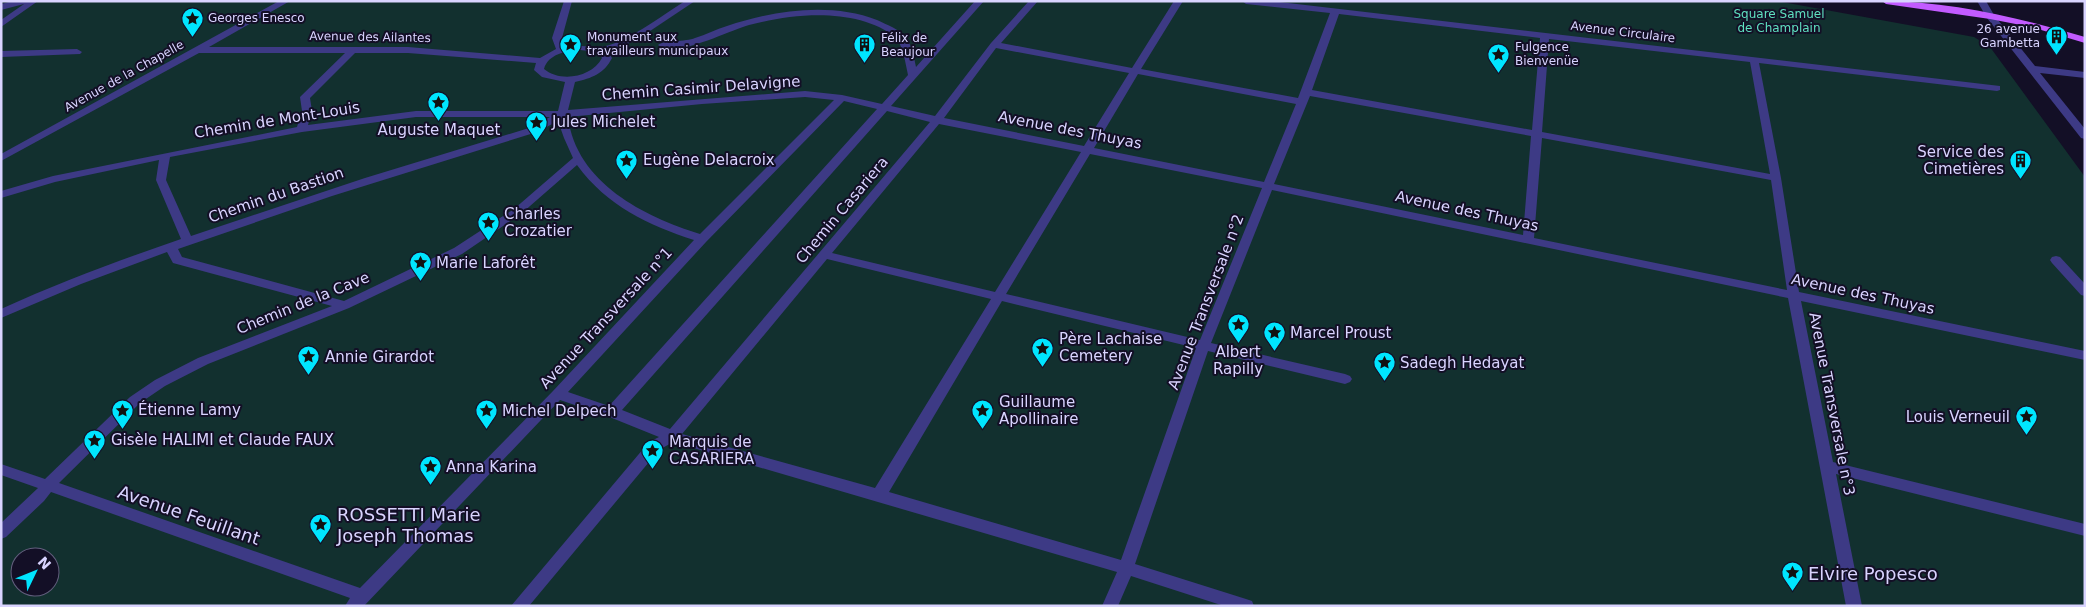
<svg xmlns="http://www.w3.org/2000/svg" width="2086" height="607" font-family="'DejaVu Sans',sans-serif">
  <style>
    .green { fill: #12302f; fill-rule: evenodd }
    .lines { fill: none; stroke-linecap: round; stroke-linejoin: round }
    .lane { fill: #3d3a85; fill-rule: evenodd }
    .street { fill: #3d3a85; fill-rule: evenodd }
    .primary { fill: #c25bff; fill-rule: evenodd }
    .labels { text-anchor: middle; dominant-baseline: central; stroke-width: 4; stroke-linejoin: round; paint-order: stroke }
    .far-park-label { font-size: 12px; fill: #5fe0c0; stroke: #130f26 }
    .far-poi-label { font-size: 12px; fill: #d9d4ff; stroke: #130f26; text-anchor: start }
    .far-street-label { font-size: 12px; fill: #d9d4ff; stroke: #130f26 }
    .street-label { font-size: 15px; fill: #d9d4ff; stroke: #130f26 }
    .poi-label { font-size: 15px; fill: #d9d4ff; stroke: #130f26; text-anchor: start }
    .near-poi-label { font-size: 18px; fill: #d9d4ff; stroke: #130f26; text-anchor: start }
    .near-street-label { font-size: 18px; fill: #d9d4ff; stroke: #130f26 }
  </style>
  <rect width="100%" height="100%" fill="#130f26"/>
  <path class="green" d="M1 1H1777L1974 37 1990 47 2085 177V606H1ZM20 557H50V587H20Z"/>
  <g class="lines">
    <path class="lane" d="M13 1H38L1 27V20L24 4 1 10V4Z
      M279 1H290L209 47H408L540 58 556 49 552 38 564 1H572L562 38 565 47C577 44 587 47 599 47 623 46 664 14 685 1H695L635 41 607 51 612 58C604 74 592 78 575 82L568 110 805 91 842 95 882 104 908 75 903 51 897 38C857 7 795 13 749 25 730 30 675 59 658 45 664 40 686 42 695 38 706 35 716 29 727 26 774 10 831 2 877 20 887 25 900 29 906 38 912 46 914 57 916 67L975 1H984L891 106 935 116 991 43 1029 1H1038L1001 43 1132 68 1174 1H1183L1141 69 1298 98 1330 13 1246 4 1242 1H1271L2000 86V90L1997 91 1759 63 1781 178 1799 292 2085 351V360L1801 301 1833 462 2085 524V536L1836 474 1862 606H1846L1788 298 1272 190 1211 343 1345 374 1350 376 1352 379 1350 382 1345 384 1208 351 1135 564 1246 599 1252 601 1254 606H1224L1131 576 1118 606H1102L1117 572 673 442 659 450 529 606H511L649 442 659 437 607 416 560 400 364 606H345L350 598 51 492 44 501 6 537 1 539V523L38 488 1 475V464L45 479 130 397 155 380 198 358 332 306 173 263 167 252 81 284 1 318V309C60 282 120 260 181 239L156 180 159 160 55 182 1 198V191L53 176 297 127 302 111 300 97 345 53H199L1 161V154ZM1339 14 1540 38 1532 130 1312 90ZM1549 39 1750 62 1770 174 1542 132ZM996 48 1129 73 1084 146 944 118ZM580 50 598 52 602 58C592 77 561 83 544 69 548 54 566 51 580 50ZM355 53H408L536 63 534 70 542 77 565 82 558 111H416L308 125 312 111 310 98ZM1138 74 1296 104 1264 182 1094 148ZM1310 96 1531 136 1523 235 1274 184ZM805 97 834 100 700 234C645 217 576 183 568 117L702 104ZM844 101 877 109 609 406 568 392 706 242ZM887 111 930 122 670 429 622 410ZM416 117H550L529 128 365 178 191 236 166 180 170 157 302 132ZM558 121 564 138 573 158 514 209 454 248 344 301 182 257 178 249 332 196 537 132ZM939 124 1081 152 995 292 832 253ZM1542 138 1771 180 1787 290 1534 238ZM1090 154 1262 188 1200 340 1006 294ZM577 165C607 206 648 225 694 240L553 391 360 588 59 483 140 403 165 386 208 364 349 308 462 254 522 213ZM827 259 991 299 875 488 682 434ZM1002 301 1196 348 1121 560 889 492Z
      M77 49 82 52 80 54 1 57V51Z
      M2056 256 2060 257 2085 284V296L2081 295 2052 263 2050 260 2052 257Z"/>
    <path class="street" d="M1977 1H1986L1994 15 2035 66 2085 72V78L2040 73 2085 129V139L2081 138 1987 18Z"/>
    <path class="primary" d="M1882 1C1950 1 2019 18 2085 37V43L2031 27 1990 19 1886 4Z"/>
  </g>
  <defs>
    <symbol id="sight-pin" viewBox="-11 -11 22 30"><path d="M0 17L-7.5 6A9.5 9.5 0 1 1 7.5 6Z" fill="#00e5ff" stroke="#130f26"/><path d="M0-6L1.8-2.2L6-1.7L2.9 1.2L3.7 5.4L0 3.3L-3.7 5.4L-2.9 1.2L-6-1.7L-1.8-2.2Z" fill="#111"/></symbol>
    <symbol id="building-pin" viewBox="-11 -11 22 30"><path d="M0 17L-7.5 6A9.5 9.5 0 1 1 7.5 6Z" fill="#00e5ff" stroke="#130f26"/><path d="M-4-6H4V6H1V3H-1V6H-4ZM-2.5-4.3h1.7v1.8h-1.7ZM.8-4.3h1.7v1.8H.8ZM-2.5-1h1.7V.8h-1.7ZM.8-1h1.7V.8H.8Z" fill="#111"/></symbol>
  </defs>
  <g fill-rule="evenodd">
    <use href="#sight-pin" x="180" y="6" width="25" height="34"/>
    <use href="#building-pin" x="2044" y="24" width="25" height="34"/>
    <use href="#sight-pin" x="558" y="32" width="25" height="34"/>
    <use href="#building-pin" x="852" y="32" width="25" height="34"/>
    <use href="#sight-pin" x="1486" y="42" width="25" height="34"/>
    <use href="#sight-pin" x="426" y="90" width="25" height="34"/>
    <use href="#sight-pin" x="524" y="110" width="25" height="34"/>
    <use href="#sight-pin" x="614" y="148" width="25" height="34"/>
    <use href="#building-pin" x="2008" y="148" width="25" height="34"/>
    <use href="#sight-pin" x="476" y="210" width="25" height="34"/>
    <use href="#sight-pin" x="408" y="250" width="25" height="34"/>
    <use href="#sight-pin" x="1226" y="312" width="25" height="34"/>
    <use href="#sight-pin" x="1262" y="320" width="25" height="34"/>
    <use href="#sight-pin" x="1030" y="336" width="25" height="34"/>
    <use href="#sight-pin" x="296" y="344" width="25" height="34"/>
    <use href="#sight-pin" x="1372" y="350" width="25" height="34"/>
    <use href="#sight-pin" x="110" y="398" width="25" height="34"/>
    <use href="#sight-pin" x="474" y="398" width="25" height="34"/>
    <use href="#sight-pin" x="970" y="398" width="25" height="34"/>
    <use href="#sight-pin" x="2014" y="404" width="25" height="34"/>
    <use href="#sight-pin" x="82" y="428" width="25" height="34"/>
    <use href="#sight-pin" x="640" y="438" width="25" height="34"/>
    <use href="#sight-pin" x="418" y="454" width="25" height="34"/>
    <use href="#sight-pin" x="308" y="512" width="25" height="34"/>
    <use href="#sight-pin" x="1780" y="560" width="25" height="34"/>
  </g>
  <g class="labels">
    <g class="far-park-label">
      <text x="1779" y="14">Square Samuel<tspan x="1779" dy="14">de Champlain</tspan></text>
    </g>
    <g class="far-poi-label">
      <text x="208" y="18">Georges Enesco</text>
      <text x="2040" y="29" text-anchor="end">26 avenue<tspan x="2040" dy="14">Gambetta</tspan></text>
      <text x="587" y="37">Monument aux<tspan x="587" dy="14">travailleurs municipaux</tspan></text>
      <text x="881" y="38">Félix de<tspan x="881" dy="14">Beaujour</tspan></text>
      <text x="1515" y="47">Fulgence<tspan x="1515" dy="14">Bienvenüe</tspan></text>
    </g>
    <g class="far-street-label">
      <text transform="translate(1623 32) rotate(7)">Avenue Circulaire</text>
      <text transform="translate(370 37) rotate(1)">Avenue des Ailantes</text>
      <text transform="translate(124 76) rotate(-29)">Avenue de la Chapelle</text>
    </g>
    <g class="street-label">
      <text transform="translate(701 88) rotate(-4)">Chemin Casimir Delavigne</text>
      <text transform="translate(277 120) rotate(-9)">Chemin de Mont-Louis</text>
      <text transform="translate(1070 130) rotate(11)">Avenue des Thuyas</text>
      <text transform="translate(276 195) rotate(-19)">Chemin du Bastion</text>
      <text transform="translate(842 210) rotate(-50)">Chemin Casariera</text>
      <text transform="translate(1467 211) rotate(12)">Avenue des Thuyas</text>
      <text transform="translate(1863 294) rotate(12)">Avenue des Thuyas</text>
      <text transform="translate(1206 302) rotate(-69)">Avenue Transversale n°2</text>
      <text transform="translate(303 303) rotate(-22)">Chemin de la Cave</text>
      <text transform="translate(606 318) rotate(-47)">Avenue Transversale n°1</text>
      <text transform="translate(1832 404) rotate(79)">Avenue Transversale n°3</text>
    </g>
    <g class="poi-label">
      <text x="552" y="122">Jules Michelet</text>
      <text x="439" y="130" text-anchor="middle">Auguste Maquet</text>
      <text x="2004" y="152" text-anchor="end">Service des<tspan x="2004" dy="17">Cimetières</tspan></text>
      <text x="643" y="160">Eugène Delacroix</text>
      <text x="504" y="214">Charles<tspan x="504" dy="17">Crozatier</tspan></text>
      <text x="436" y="263">Marie Laforêt</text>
      <text x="1290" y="333">Marcel Proust</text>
      <text x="1059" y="339">Père Lachaise<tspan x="1059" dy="17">Cemetery</tspan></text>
      <text x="1238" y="352" text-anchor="middle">Albert<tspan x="1238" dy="17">Rapilly</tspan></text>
      <text x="325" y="357">Annie Girardot</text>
      <text x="1400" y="363">Sadegh Hedayat</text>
      <text x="999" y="402">Guillaume<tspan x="999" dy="17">Apollinaire</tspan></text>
      <text x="138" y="410">Étienne Lamy</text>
      <text x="502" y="411">Michel Delpech</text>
      <text x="2010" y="417" text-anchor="end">Louis Verneuil</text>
      <text x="111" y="440">Gisèle HALIMI et Claude FAUX</text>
      <text x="669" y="442">Marquis de<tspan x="669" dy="17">CASARIERA</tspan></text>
      <text x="446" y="467">Anna Karina</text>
    </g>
    <g class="near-poi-label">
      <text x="337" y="514">ROSSETTI Marie<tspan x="337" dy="21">Joseph Thomas</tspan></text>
      <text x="1808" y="573">Elvire Popesco</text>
    </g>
    <g class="near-street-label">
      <text transform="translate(189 515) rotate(19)">Avenue Feuillant</text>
    </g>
  </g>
  <rect width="2086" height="607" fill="none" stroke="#d9d4ff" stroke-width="5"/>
  <g transform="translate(35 572) rotate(47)"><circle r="24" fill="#130f26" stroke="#625e7d"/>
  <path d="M0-4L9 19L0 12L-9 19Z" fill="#00e5ff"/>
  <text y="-8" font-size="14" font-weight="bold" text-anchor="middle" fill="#d9d4ff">N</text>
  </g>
</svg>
